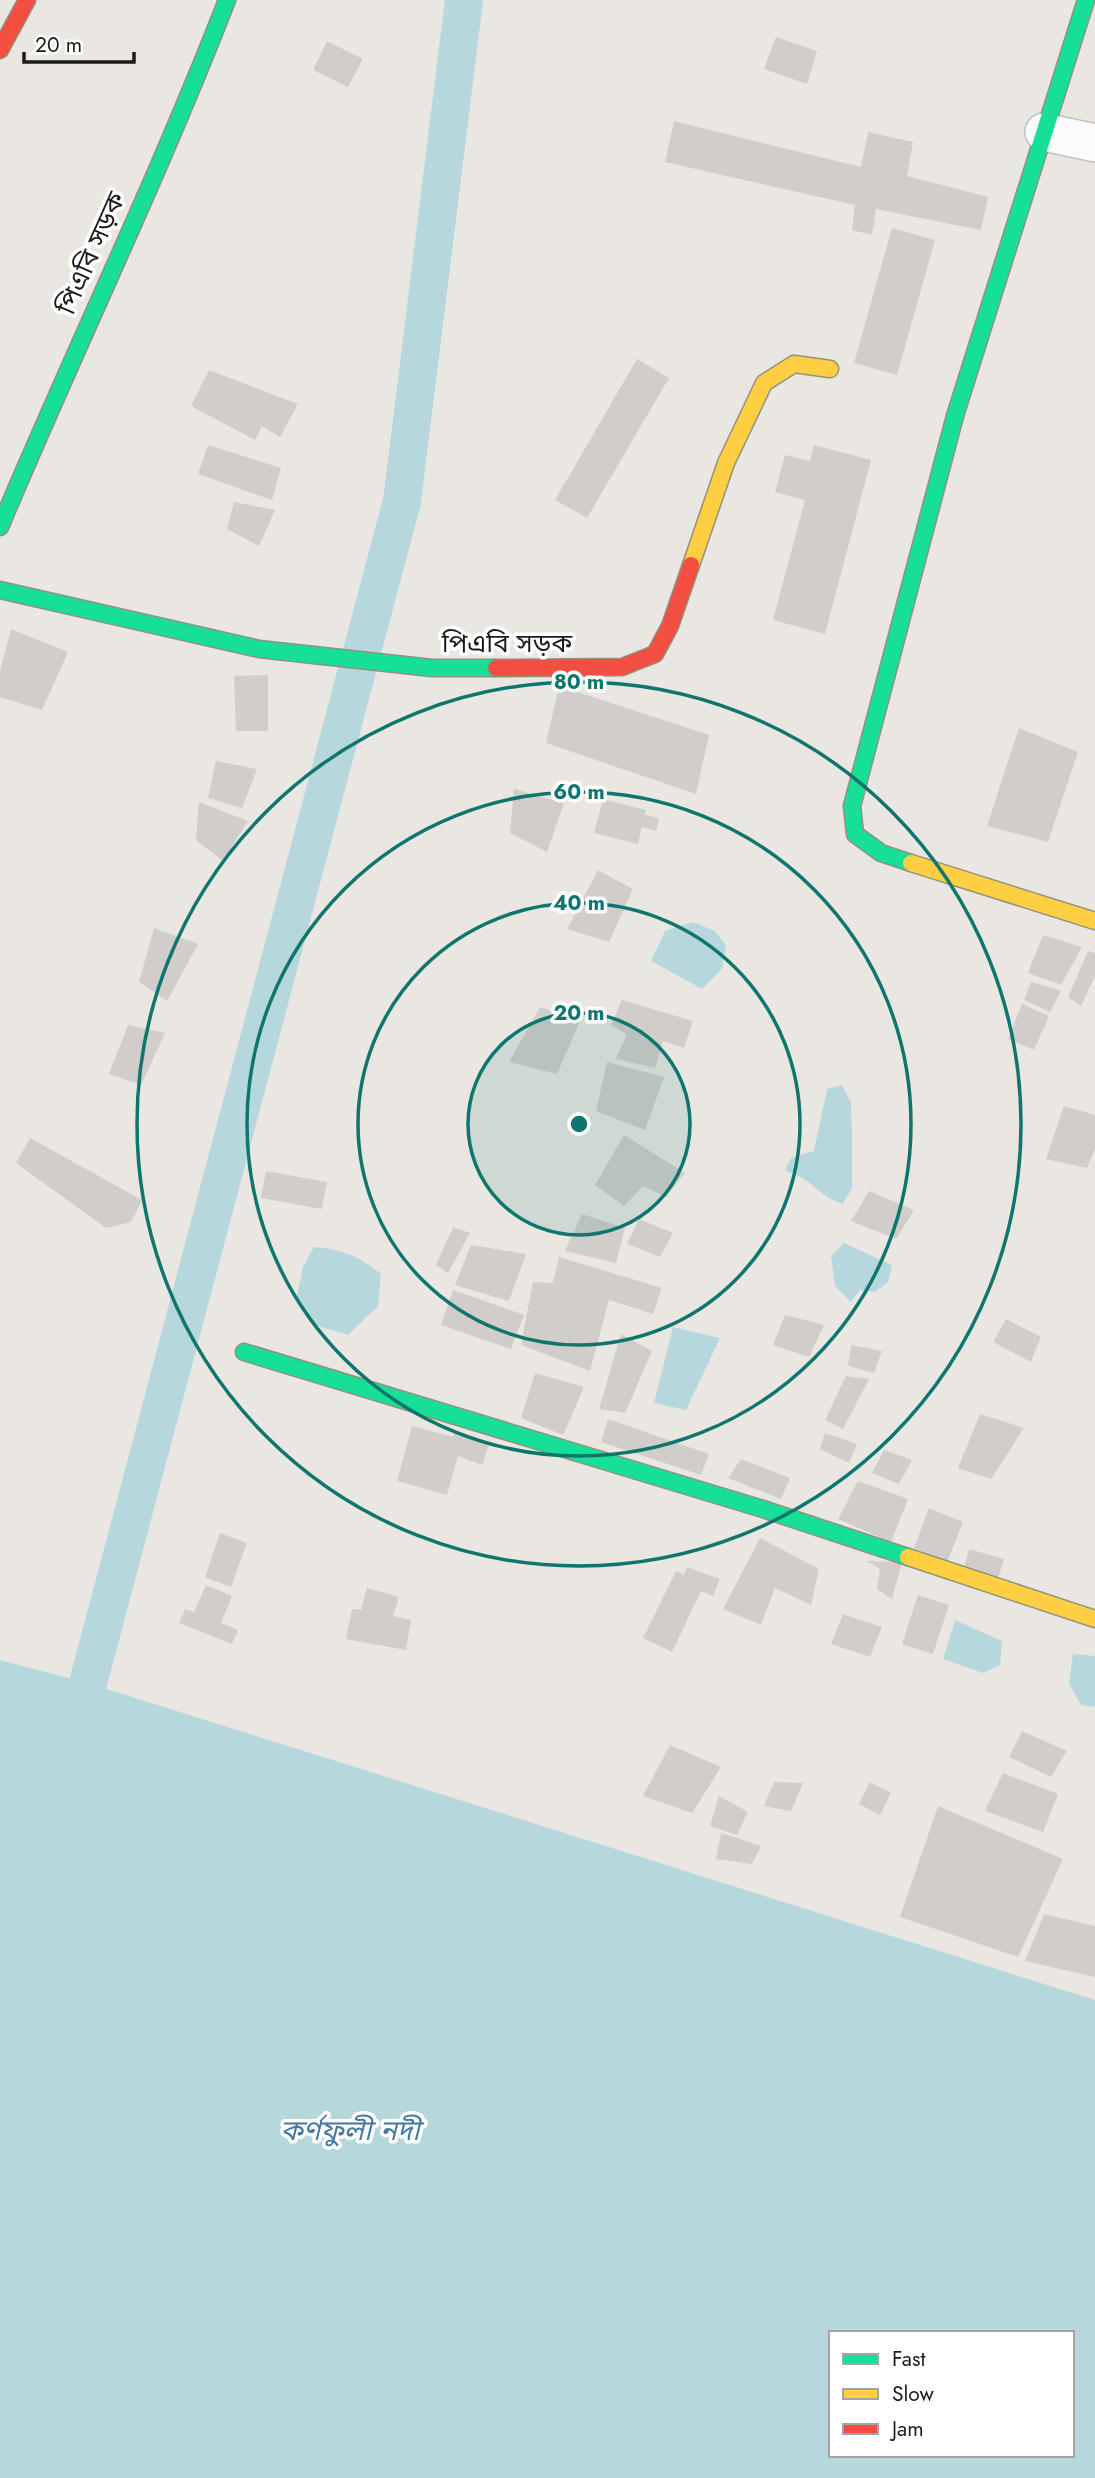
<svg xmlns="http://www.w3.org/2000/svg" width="1095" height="2478" font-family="Jost,'Noto Sans Bengali',sans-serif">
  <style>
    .water { fill: #b6d8dd; fill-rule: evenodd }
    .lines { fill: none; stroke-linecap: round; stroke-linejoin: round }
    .canal { stroke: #b6d8dd; stroke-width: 38 }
    .building { fill: #d0cdca }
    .street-casing { stroke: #c2c1bf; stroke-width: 40 }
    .fast-casing { stroke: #92927c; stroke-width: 19 }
    .slow-casing { stroke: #92927c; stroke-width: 19 }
    .jam-casing { stroke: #92927c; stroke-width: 19 }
    .street { stroke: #fcfbfb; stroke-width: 37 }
    .fast { stroke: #16e098; stroke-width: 16 }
    .slow { stroke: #ffcf43; stroke-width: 16 }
    .jam { stroke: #f24e42; stroke-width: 16 }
    .ring { fill: none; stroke: #0f766e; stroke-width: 3.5 }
    .labels { text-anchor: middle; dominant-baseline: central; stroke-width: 7; stroke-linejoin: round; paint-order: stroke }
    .street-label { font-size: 26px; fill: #1b1b1b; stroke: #fff }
    .water-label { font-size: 28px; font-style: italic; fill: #4679a1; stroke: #fff }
    .centre { fill: #0f766e; stroke: #fff; stroke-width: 3.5 }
    .ring-label { font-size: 21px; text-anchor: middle; font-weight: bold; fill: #0f766e; stroke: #fff; stroke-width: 7; stroke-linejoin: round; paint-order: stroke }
  </style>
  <rect width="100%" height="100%" fill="#eae7e3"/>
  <path class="water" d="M693 922 715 931 726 945 722 969 702 989 651 961 665 931Z
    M842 1085 851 1103 852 1136V1188L843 1204C815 1195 815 1179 785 1171L791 1158 814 1151 827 1089Z
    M844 1243 892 1265 888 1282 875 1292 860 1290 851 1302 835 1286 831 1256Z
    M314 1247C342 1249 359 1256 381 1274L378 1306 348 1335 318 1326 296 1300 303 1267Z
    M673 1327 720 1338 686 1410 654 1403Z
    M955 1620 1002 1641 1000 1665 983 1673 943 1659Z
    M1073 1654 1095 1656V1707L1081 1705 1069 1683Z
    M0 1660 88 1683 1095 2000V2478H0ZM831 2333H1072V2455H831Z"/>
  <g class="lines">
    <path class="canal" d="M88 1683 402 501 464 0"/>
  </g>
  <path class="building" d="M776 37 817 51 807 84 764 69Z
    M327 41 363 59 348 87 313 70Z
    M674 121 861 167 868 132 913 142 907 176 988 197 981 230 876 209 872 235 852 230 855 205 665 162Z
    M892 228 935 240 897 375 854 363Z
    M637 359 669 378 587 518 555 500Z
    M209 370 298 404 280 437 262 426 255 440 191 406Z
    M208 445 281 468 272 500 198 474Z
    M814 445 871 460 825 634 773 620 805 500 775 492 785 455 810 461Z
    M234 502 275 510 259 546 227 529Z
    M11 629 68 652 42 710 0 697V671Z
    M268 675V731H236L234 676Z
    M559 686 709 735 696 794 546 743Z
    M1019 728 1078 752 1048 842 987 826Z
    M216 761 257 769 242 808 208 798Z
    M514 789 564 803 547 852 510 833Z
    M603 799 646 810 645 815 659 818 656 831 642 827 638 844 594 833Z
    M199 802 248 821 223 861 196 840Z
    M598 870 633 889 609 942 567 929Z
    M154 928 198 944 167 1001 139 982Z
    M1043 935 1082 947 1061 985 1028 973Z
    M1088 951 1095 953V976L1081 1006 1068 997Z
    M1031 982 1061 991 1050 1012 1024 1000Z
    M622 1000 693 1021 684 1048 663 1041 655 1068 616 1059 627 1034 611 1025Z
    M1022 1004 1049 1016 1034 1050 1008 1039Z
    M540 1007 580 1021 557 1074 509 1062Z
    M128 1025 165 1033 141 1085 109 1074Z
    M607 1062 664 1077 645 1130 596 1111Z
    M1064 1106 1095 1115V1149L1087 1168 1046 1159Z
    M624 1135 685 1173 666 1197 643 1186 624 1206 595 1185Z
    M30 1138 142 1200 131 1222 106 1228 16 1163Z
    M266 1171 327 1182 322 1209 261 1198Z
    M869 1191 914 1210 896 1239 851 1221Z
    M582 1214 625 1228 616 1263 565 1251Z
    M639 1219 673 1233 660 1257 627 1244Z
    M453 1227 470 1233 448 1273 436 1265Z
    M471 1245 526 1254 509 1301 455 1285Z
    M559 1257 662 1288 653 1314 609 1300 590 1371 521 1345 533 1282 553 1283Z
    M453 1290 524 1315 511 1349 441 1325Z
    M785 1315 824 1325 809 1357 773 1345Z
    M1006 1319 1041 1337 1031 1362 993 1342Z
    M621 1334 652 1351 625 1413 599 1409Z
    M851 1345 882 1351 874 1373 848 1366Z
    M535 1373 584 1387 563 1435 521 1418Z
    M846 1376 869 1379 843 1429 825 1420Z
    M980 1414 1024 1428 991 1479 958 1468Z
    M608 1419 709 1454 701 1475 601 1442Z
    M412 1426 453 1437 455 1430 490 1442 482 1465 458 1456 447 1495 397 1481Z
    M825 1433 857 1444 849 1463 820 1449Z
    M884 1450 912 1460 899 1484 872 1473Z
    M741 1459 790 1478 781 1499 728 1478Z
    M858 1481 908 1499 891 1542 838 1519Z
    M929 1508 963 1522 947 1562 914 1548Z
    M220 1533 247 1543 231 1587 205 1577Z
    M760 1538 819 1569 811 1605 775 1588 761 1625 723 1609Z
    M969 1549 1004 1559 998 1578 964 1569Z
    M867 1561 902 1562 892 1599 877 1589 880 1569Z
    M687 1567 720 1579 713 1596 701 1591 672 1652 643 1638 676 1571 684 1575Z
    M206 1585 232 1596 221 1623 238 1630 232 1644 179 1623 185 1609 194 1612Z
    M367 1588 399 1597 393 1616 411 1620 406 1650 346 1639 352 1609 361 1610Z
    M918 1595 949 1605 933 1654 902 1644Z
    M843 1614 882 1627 870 1657 831 1644Z
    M1022 1731 1067 1751 1051 1777 1009 1757Z
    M670 1745 721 1767 692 1813 643 1796Z
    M1003 1773 1058 1794 1043 1832 985 1811Z
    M774 1782 803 1783 791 1811 764 1806Z
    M870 1782 891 1793 880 1815 859 1804Z
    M719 1796 748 1812 737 1835 710 1826Z
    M938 1806 1063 1859 1018 1957 900 1917Z
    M721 1833 761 1846 752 1864 716 1859Z
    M1044 1914 1095 1926V1977L1025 1961Z"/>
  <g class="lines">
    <defs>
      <path id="street" d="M1044 132 1095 143"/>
      <path id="fast" d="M0 527C74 351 158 178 227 0
        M0 590 259 649 432 668H496
        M911 863 881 853 855 834 852 806 955 416 1086 0
        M244 1352 763 1509 908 1557"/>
      <path id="slow" d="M691 565 726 463 764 383 794 364 830 369
        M911 863 1095 921
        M908 1557 1095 1619"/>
      <path id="jam" d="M0 50 27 0
        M496 668 622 667 655 654 670 626 691 565"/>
    </defs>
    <use href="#street" class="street-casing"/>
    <use href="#fast" class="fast-casing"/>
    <use href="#slow" class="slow-casing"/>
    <use href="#jam" class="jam-casing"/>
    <use href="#street" class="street"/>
    <use href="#fast" class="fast"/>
    <use href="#slow" class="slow"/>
    <use href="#jam" class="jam"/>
  </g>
  <circle cx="579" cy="1124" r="111" fill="#0f766e" fill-opacity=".12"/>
  <g class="ring">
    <circle cx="579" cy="1124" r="111"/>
    <circle cx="579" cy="1124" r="221"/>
    <circle cx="579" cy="1124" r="332"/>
    <circle cx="579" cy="1124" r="442"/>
  </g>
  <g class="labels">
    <g class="street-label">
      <text transform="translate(91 253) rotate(-66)">পিএবি সড়ক</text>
      <text x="507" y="643">পিএবি সড়ক</text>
    </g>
    <g class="water-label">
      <text x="350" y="2130">কর্ণফুলী নদী</text>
    </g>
  </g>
  <circle cx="579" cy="1124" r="10" class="centre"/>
  <g class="ring-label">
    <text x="579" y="689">80 m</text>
    <text x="579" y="799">60 m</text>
    <text x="579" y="910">40 m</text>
    <text x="579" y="1020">20 m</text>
  </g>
  <rect x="829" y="2331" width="245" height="126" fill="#ffffff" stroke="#a4a4a4" stroke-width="2"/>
  <rect x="843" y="2354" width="35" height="10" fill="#16e098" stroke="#a4a4a4" stroke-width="2"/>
  <text x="892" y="2366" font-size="21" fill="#1b1b1b">Fast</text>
  <rect x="843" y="2389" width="35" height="10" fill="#ffcf43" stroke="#a4a4a4" stroke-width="2"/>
  <text x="892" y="2401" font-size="21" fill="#1b1b1b">Slow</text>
  <rect x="843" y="2424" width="35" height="10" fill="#f24e42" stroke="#a4a4a4" stroke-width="2"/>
  <text x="892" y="2436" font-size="21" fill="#1b1b1b">Jam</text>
  <path d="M24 52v10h110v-10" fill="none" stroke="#1b1b1b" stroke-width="3.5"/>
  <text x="35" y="52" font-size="21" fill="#1b1b1b" stroke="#ffffff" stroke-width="5" paint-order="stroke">20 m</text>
</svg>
